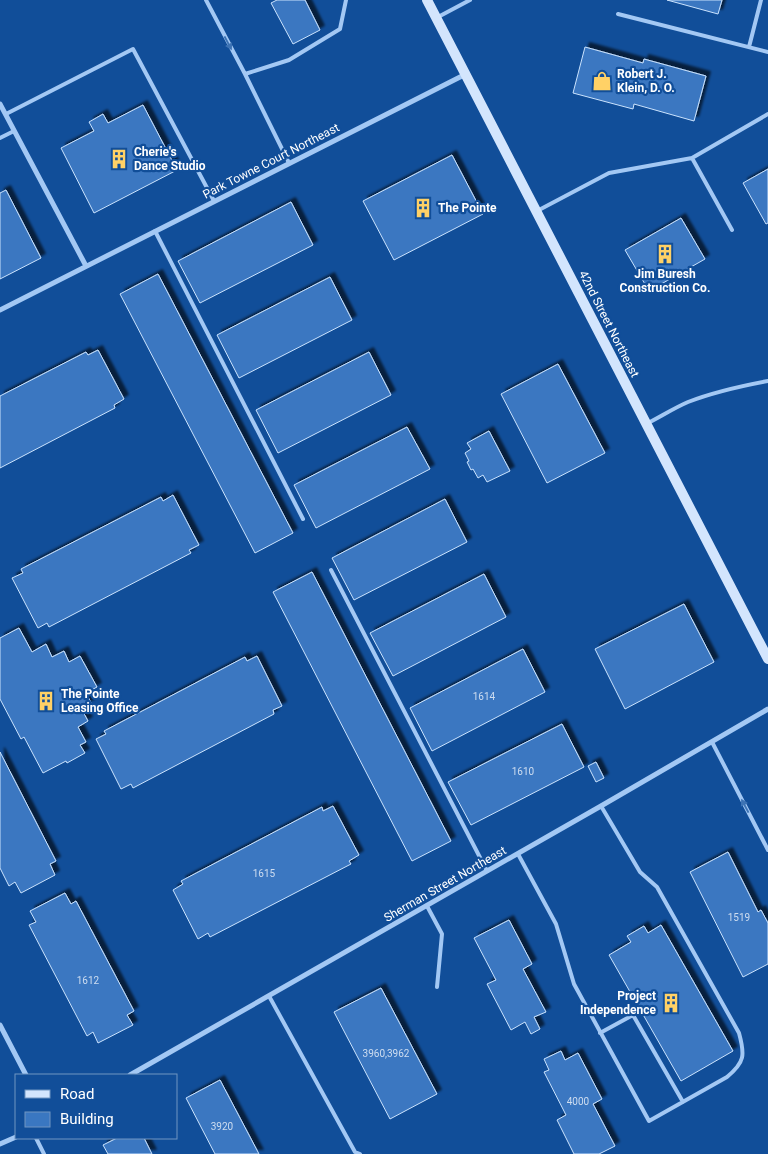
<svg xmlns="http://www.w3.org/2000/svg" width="768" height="1154" font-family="Roboto,sans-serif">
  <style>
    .building { fill: #3a77c1; stroke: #cbe3fe; filter: url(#shadow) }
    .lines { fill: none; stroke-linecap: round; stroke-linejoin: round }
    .lane { stroke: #a3c8f4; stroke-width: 4 }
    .street { stroke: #a3c8f4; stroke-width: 5 }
    .secondary { stroke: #d3e5fd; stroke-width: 10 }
    .oneway { fill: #3d73b4 }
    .labels { text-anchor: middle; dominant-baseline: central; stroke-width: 4.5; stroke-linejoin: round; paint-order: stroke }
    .number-label { font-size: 10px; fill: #ceddf0 }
    .poi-label { font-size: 12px; font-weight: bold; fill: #fff; stroke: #114e99; text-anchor: start }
    .street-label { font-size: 12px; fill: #fff; stroke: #114e99 }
  </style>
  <defs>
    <filter id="shadow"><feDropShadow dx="4.5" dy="-4.5" stdDeviation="1" flood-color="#0009"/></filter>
  </defs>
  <rect width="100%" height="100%" fill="#114e99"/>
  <path class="building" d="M277 0H305L320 30 293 44 271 3Z
    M667 0H722L718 14Z
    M585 47 643 63 644 59 706 76 694 121 634 104 633 109 573 93Z
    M143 105 177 170 94 213 61 148 94 131 89 122 103 114 108 123Z
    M452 155 483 214 394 260 363 201Z
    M768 169V223L766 224 743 183Z
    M6 190 41 258 0 279V193Z
    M291 202 313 245 200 303 178 261Z
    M681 218 705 259 649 291 625 250Z
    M158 274 293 533 255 553 120 294Z
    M330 277 352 320 239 378 217 335Z
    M98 350 124 399 114 405 115 408 0 468V396L86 352 88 355Z
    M369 352 391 395 278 453 256 410Z
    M558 364 605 453 547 483 501 394Z
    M407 427 430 469 316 528 294 485Z
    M489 431 510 471 487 482 483 475 478 478 473 469 471 470 467 462 469 461 465 453 471 449 467 443Z
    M173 495 199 545 189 550 191 553 49 627 47 623 38 628 12 578 23 573 21 569 161 497 163 501Z
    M445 499 467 542 354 600 332 558Z
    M312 572 451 841 412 861 273 592Z
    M484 574 506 617 393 676 370 633Z
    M684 604 714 662 625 709 595 649Z
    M19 628 32 652 46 644 52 657 64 651 69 662 80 656 97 687 86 693 91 703 81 708 88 721 78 727 86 742 80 745 85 753 67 763 66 761 43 773 24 737 21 739 0 699V638Z
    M523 649 545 692 432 751 410 708Z
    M257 656 282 706 273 710 274 714 133 788 131 784 121 789 96 739 106 734 104 731 245 657 247 661Z
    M562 724 584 767 471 825 448 782Z
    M0 752 56 861 50 864 55 875 21 893 15 882 9 886 0 868Z
    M596 762 604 778 596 782 588 766Z
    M333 806 359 855 349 861 351 864 210 937 208 933 198 939 173 890 183 884 181 881 322 807 323 811Z
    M728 852 758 912 761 910 768 923V964L743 977 690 872Z
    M65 893 71 904 76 901 134 1011 127 1015 133 1025 98 1043 93 1032 87 1036 29 925 36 922 30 911Z
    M509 920 532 964 523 969 546 1012 534 1017 540 1029 531 1034 525 1022 511 1030 487 984 496 980 474 938Z
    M661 925 733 1051 681 1081 609 955 631 942 627 936 644 926 648 933Z
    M381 988 437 1094 390 1119 334 1012Z
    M561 1051 565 1060 578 1053 602 1099 593 1104 615 1146 599 1154H574L557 1120 566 1115 544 1072 549 1070 544 1059Z
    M220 1080 259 1154H215L186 1098Z
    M117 1138H144L152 1154H108L103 1145Z"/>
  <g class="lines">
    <path class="lane" d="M206 0 245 74 289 60 340 29 346 0
      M618 14 768 52
      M438 17 470 0
      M749 47 761 0
      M245 74 289 163
      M6 114 133 49 214 201
      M0 138 14 131
      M692 158 732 230
      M537 211 609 173 692 158 768 114
      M155 231 303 519
      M646 424C660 417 674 408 688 402 714 392 741 386 768 381
      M331 570 487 871
      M712 742 768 850
      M518 854 556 924 574 984 649 1121 727 1077C745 1062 745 1055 739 1033L657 887 640 872 601 806
      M427 906 442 934 437 987
      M269 996 355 1152 360 1154
      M600 1033 633 1015 683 1102
      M36 1138 44 1154"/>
    <path class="street" d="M0 104 86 266
      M0 310 466 74
      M0 1025 26 1075
      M130 1075 601 806 768 709
      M0 1144 16 1137"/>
    <path class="secondary" d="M427 0 768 659"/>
  </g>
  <defs><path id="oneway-solid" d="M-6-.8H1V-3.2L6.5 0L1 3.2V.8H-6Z" transform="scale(1.25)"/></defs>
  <g class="oneway">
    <use href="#oneway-solid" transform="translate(228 43) rotate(62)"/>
    <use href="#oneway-solid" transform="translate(745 806) rotate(-118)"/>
  </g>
  <defs>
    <symbol id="shop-bare" viewBox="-9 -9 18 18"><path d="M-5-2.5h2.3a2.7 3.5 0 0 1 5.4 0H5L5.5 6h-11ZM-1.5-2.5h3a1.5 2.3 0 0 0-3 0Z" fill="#ffd166" stroke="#114e99" stroke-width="2.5" paint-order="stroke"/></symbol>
    <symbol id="building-bare" viewBox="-9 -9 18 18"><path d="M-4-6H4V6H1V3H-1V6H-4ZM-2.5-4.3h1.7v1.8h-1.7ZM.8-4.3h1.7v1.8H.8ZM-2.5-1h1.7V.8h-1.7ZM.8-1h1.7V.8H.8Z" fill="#ffd166" stroke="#114e99" stroke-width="2.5" paint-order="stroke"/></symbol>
  </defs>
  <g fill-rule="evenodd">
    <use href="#shop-bare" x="588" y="67" width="28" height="28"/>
    <use href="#building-bare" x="105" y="145" width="28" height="28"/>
    <use href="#building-bare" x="409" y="194" width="28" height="28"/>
    <use href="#building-bare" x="651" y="240" width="28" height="28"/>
    <use href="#building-bare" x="32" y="687" width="28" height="28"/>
    <use href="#building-bare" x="657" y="989" width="28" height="28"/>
  </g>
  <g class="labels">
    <g class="number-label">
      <text x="484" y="696">1614</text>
      <text x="523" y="771">1610</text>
      <text x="264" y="873">1615</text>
      <text x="739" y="917">1519</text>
      <text x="88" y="980">1612</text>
      <text x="386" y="1053">3960,3962</text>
      <text x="578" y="1101">4000</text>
      <text x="222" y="1126">3920</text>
    </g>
    <g class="poi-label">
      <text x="617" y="74">Robert J.<tspan x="617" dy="14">Klein, D. O.</tspan></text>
      <text x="134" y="152">Cherie's<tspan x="134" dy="14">Dance Studio</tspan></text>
      <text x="438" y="208">The Pointe</text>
      <text x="665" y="274" text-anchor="middle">Jim Buresh<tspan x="665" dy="14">Construction Co.</tspan></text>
      <text x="61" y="694">The Pointe<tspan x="61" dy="14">Leasing Office</tspan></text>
      <text x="656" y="996" text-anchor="end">Project<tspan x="656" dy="14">Independence</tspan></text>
    </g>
    <g class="street-label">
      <text transform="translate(271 161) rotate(-27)">Park Towne Court Northeast</text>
      <text transform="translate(609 324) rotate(63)">42nd Street Northeast</text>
      <text transform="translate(445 884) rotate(-30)">Sherman Street Northeast</text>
    </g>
  </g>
  <rect x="15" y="1074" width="162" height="65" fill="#114e99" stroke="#7095c2"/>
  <rect x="25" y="1090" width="25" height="8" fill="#d3e5fd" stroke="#7095c2"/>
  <text x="60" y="1099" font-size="15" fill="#ffffff">Road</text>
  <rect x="25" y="1112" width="25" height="15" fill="#3a77c1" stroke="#7095c2"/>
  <text x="60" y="1124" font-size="15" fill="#ffffff">Building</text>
</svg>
